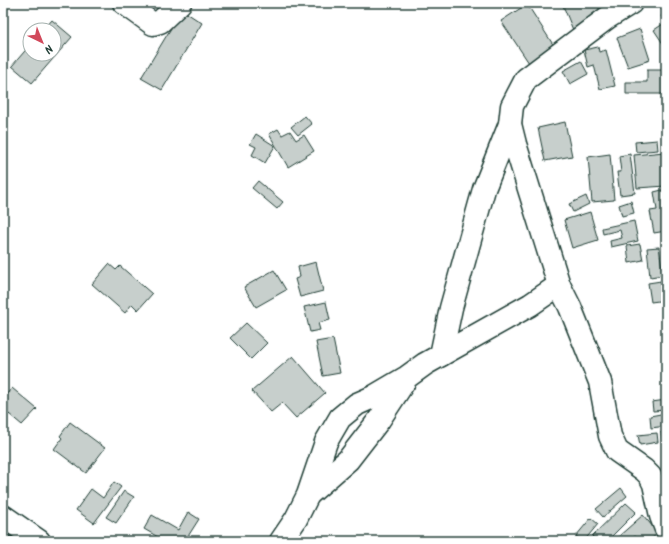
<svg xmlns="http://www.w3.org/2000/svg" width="669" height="544" font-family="Kalam,sans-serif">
  <rect width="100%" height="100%" fill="#fff"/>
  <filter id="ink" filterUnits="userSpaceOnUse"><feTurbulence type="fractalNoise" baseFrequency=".025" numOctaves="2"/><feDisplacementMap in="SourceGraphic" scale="8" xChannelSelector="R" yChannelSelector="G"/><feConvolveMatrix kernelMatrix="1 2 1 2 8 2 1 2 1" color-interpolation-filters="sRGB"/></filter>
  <g filter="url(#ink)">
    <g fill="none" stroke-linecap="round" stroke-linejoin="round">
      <!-- stream -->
      <path stroke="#758883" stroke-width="5.5" d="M3,533L16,541"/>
    </g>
    <!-- building -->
    <g fill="#c7cfcc" stroke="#1f3d34">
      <path d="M562,3H597L603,19L573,30Z"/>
      <path d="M527,4L554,46L529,63L501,21Z"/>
      <path d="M182,10L202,23L162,90L141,78Z"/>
      <path d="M666,13V48L654,30L666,22L661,16Z"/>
      <path d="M52,20L72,37L32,83L12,66L30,45V54H54V30H43Z"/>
      <path d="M640,29L650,60L628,67L617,38Z"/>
      <path d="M598,47L599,52L606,50L615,86L600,89L594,65L588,67L584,50Z"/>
      <path d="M581,61L588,74L570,84L563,71Z"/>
      <path d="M647,70H665V94H626V82H647Z"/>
      <path d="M305,116L312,124L298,135L291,127Z"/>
      <path d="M565,122L572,156L545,161L538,128Z"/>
      <path d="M278,129L282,135L290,131L296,140L304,135L314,151L288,167L269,134Z"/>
      <path d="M256,134L275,146L265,163L252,155L256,147L250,144Z"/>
      <path d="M657,140L658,150L636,152L635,142Z"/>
      <path d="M664,152L666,186L637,188L634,155Z"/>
      <path d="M610,154L614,200L592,202L588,157Z"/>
      <path d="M630,154L635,193L620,195L617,172H621L619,156Z"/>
      <path d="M258,181L283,202L277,209L252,188Z"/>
      <path d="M666,189V231L654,233L650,211L657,210L654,192Z"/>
      <path d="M586,196L589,204L573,212L569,204Z"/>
      <path d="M631,201L634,213L622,216L619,205Z"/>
      <path d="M590,212L598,240L572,248L564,220Z"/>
      <path d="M634,221L638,241L611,247L610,241L622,238L620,230L603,234L602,228Z"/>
      <path d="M640,244L643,260L629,263L627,246Z"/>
      <path d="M659,247L663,275L650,277L647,248Z"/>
      <path d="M316,262L323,291L300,297L295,279L300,277L298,267Z"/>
      <path d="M109,264L116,270L120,266L152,294L138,310L132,304L125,313L92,284Z"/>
      <path d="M274,270L286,290L256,307L244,287Z"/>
      <path d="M661,281L662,290H666V300L651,302L648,283Z"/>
      <path d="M326,302L330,320L318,323L320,330L310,332L304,307Z"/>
      <path d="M246,323L267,343L251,359L230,338Z"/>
      <path d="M333,339L340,373L323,376L316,342Z"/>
      <path d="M293,356L325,393L296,418L282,403L271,412L252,391Z"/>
      <path d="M12,388L37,409L22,425L9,414L3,421V398Z"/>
      <path d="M666,400V410L653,411L652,402Z"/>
      <path d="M666,413V426L651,428L650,416Z"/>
      <path d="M70,422L105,448L86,473L54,449L62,438L60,436Z"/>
      <path d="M661,432H666V446L663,447Z"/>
      <path d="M657,433L658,442L640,445L638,435Z"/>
      <path d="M114,482L121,487L94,523L76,510L91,489L103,498Z"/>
      <path d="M621,488L627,496L603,517L596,509Z"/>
      <path d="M124,491L134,497L116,523L106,517Z"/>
      <path d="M626,503L636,512L607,541H597L592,536Z"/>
      <path d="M188,512L199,519L185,541H165L144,529L152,515L178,530Z"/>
      <path d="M643,515L658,533L649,541H640L635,536L630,541H623L619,536Z"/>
      <path d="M591,518L598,524L584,541H582L576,536Z"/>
    </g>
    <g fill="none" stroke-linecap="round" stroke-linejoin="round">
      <defs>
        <g id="minor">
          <path d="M124,3L153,24L160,22L180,3"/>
          <path d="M631,3L607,18L526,79L512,106L510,124L515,144L559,285L570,307L600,382L610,436L617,451L644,470L650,476L654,484L661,516L666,529"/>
          <path d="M441,355L451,308L484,189L510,124"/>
          <path d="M309,494L348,460L379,420L404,382"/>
          <path d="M281,541L296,519L308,495L326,442L340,418L357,404L373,397L407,377L425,364L530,305L559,285"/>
        </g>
        <path id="major" d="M3,516L39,541"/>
      </defs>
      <!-- minor casing -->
      <use href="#minor" stroke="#1f3d34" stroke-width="25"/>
      <!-- major casing -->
      <use href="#major" stroke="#1f3d34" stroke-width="25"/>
      <!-- minor -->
      <use href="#minor" stroke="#fff" stroke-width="22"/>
      <!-- major -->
      <use href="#major" stroke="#fff" stroke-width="22"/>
    </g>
  </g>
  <!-- margin -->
  <rect width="669" height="544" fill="none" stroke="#fff" stroke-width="16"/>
  <rect x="8" y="8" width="653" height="528" fill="none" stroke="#1f3d34" stroke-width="1.5" filter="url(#ink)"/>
  <!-- north arrow -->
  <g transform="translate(42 42) rotate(137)"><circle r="19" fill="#ffffff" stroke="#a5b1ae"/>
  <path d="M0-3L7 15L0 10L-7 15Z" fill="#d1495b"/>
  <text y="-6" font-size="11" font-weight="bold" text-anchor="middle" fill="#1f3d34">N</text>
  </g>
</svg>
